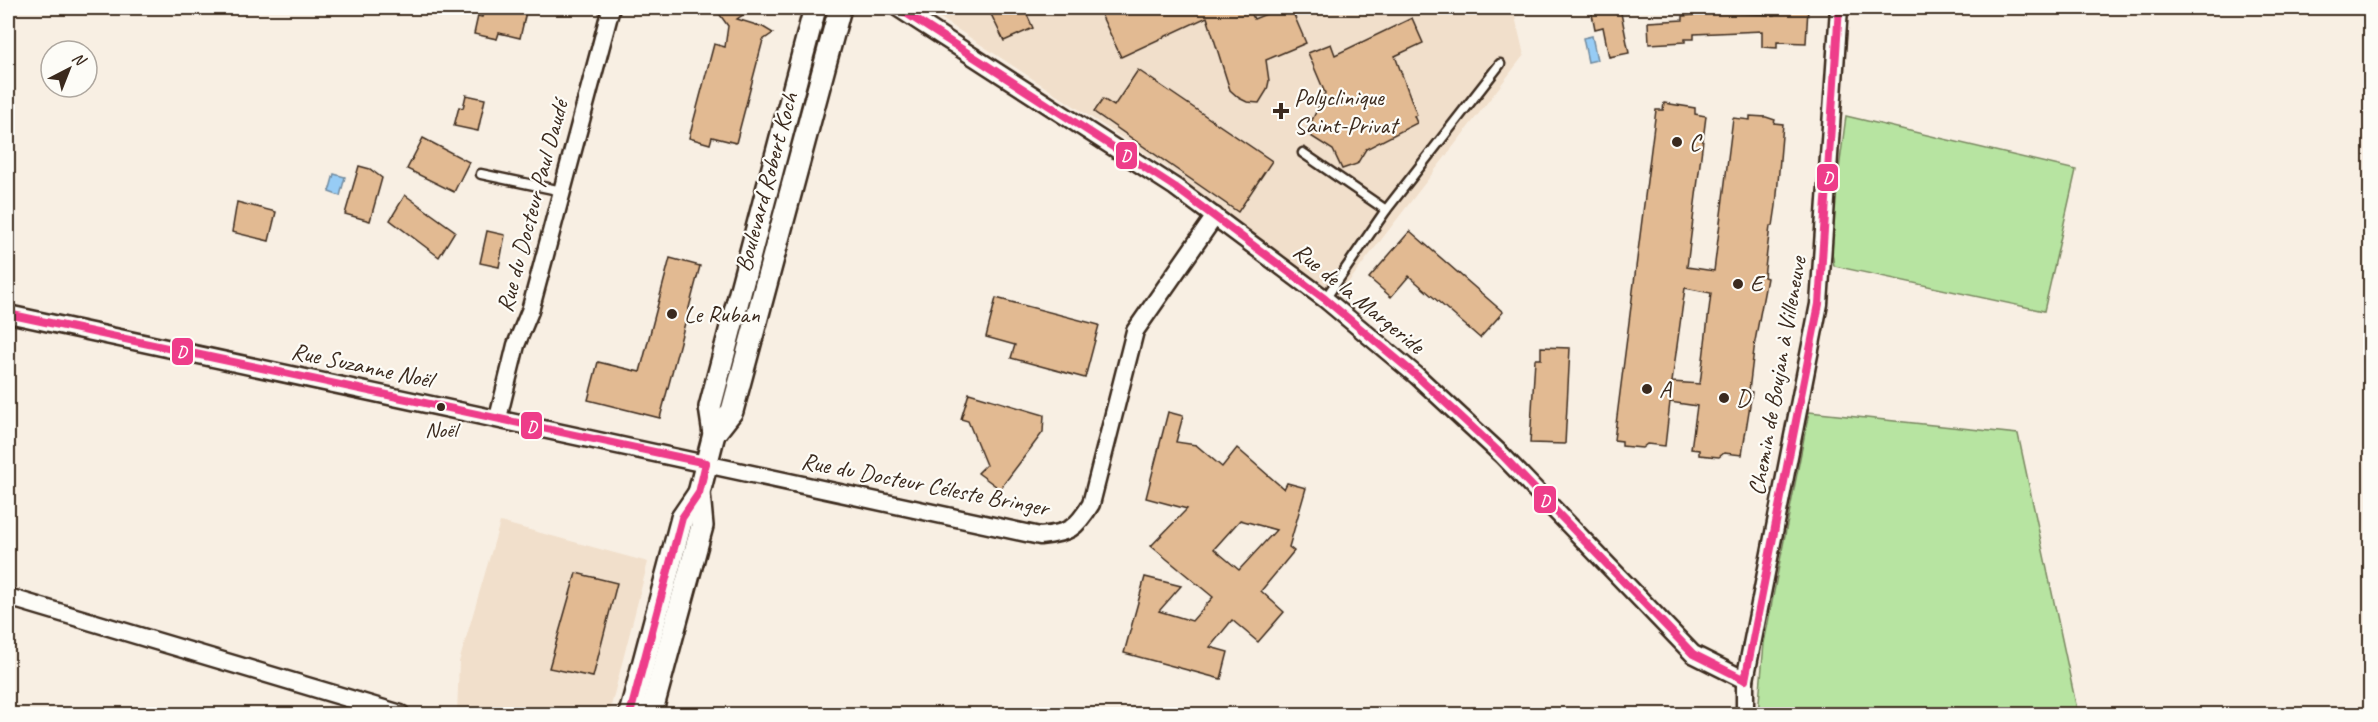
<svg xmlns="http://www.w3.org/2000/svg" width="2378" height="722" font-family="Caveat,sans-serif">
  <rect width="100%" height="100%" fill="#f8efe3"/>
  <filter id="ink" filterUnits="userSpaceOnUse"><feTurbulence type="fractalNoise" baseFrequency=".0167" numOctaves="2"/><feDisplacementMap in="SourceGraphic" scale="12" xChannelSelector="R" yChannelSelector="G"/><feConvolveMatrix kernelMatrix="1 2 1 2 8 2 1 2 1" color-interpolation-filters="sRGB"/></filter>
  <g filter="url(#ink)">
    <!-- built -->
    <g fill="#f1dfcb">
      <path d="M925,8H1513L1524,55L1337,297L1168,168Z"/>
      <path d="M500,522L648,562L609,714H457L459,662Z"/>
    </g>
    <!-- green -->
    <g fill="#b7e4a1" stroke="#798760" stroke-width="1.5">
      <path d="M1846,116L2076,170L2044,311L1834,266L1830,238Z"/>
      <path d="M1809,412L2018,434L2078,714H1758L1764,643Z"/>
    </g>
    <!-- water -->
    <g fill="#97ccf5" stroke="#728b9f" stroke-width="1.5">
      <path d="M1592,36L1597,60L1588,62L1583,38Z"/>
      <path d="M334,174L345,177L340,196L329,192Z"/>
    </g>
    <!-- building -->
    <g fill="#e2ba92" stroke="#3b2a1e" stroke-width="1.5" fill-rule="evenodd">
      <path d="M484,8H503L526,12L520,38L499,33L497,39L474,34L478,16L482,17Z"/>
      <path d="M715,8H753L737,19L763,27L773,33L763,40L736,143L712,137L710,144L689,138L714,44L725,47L728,26Z"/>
      <path d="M988,8H1024L1033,28L1004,41Z"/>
      <path d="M1098,8H1249L1254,19L1281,8H1291L1306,43L1266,60L1269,81L1267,90L1259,103L1247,102L1239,98L1230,90L1207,17L1121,57Z"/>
      <path d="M1599,8H1620L1629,53L1609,57L1603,27L1595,29L1591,9Z"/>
      <path d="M1774,8H1808L1806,43L1777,42V48L1762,47V31L1694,34V39H1685V42L1649,44L1648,22L1683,20V16L1693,15V12L1739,9V13L1774,15Z"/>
      <path d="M1412,18L1423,43L1395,56L1417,115L1414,116L1417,123L1366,149L1357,164L1342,169L1333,150L1306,133L1325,93L1308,53L1331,44L1335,55Z"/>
      <path d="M1138,70L1272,161L1238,212L1094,112L1103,99L1114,106Z"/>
      <path d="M466,95L485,99L478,131L454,126L459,107L463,108Z"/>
      <path d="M1664,103L1695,108V114L1706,116L1687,267L1714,271L1733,118L1750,120V116L1766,117L1775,120L1774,123L1783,124L1776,206L1773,226H1770L1764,277L1767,278L1755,341L1749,391L1752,392L1742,455L1724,453L1719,457L1699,455V450L1691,449L1697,406L1670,402L1665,446L1647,444L1642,448L1622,446V441L1614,440L1656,110H1663ZM1685,288L1711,293L1700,384L1672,382Z"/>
      <path d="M423,138L469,162L454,192L407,169Z"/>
      <path d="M359,166L370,169L382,178L370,221L345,214Z"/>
      <path d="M405,195L455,231L439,257L390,220Z"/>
      <path d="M237,202L276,212L269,241L232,232Z"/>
      <path d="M487,231L505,235L499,267L480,263Z"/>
      <path d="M1410,231L1503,312L1480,338L1409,276L1391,297L1369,278Z"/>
      <path d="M670,258L700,266L660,418L588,400L598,362L640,372Z"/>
      <path d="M996,298L1099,325L1085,378L1011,358L1015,345L986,337Z"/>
      <path d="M1541,347L1570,348L1565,444L1530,443L1535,359H1541Z"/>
      <path d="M969,393L1044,415L1043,432L1000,489L978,473L986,465L968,421L961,419Z"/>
      <path d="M1168,412L1183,416L1176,442L1196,445L1222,467L1237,448L1284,489L1287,483L1306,488L1289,547L1294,551L1261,591L1284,612L1258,642L1232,620L1210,647L1228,652L1221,679L1124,653L1145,577L1181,586L1159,611L1192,621L1213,597L1151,546L1187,509L1146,498ZM1240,520L1276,530L1239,570L1214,549Z"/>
      <path d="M576,573L617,583L593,677L549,668Z"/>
    </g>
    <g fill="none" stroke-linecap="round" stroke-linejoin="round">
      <defs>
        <g id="service">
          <path d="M1303,153L1386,210"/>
          <path d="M481,174L562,191"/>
          <path d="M1325,299L1386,210L1500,64"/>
        </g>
        <g id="minor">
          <path d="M898,8L1175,187L1325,299L1417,376L1502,455L1693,654L1745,680"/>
          <path d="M8,314L1040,536C1069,533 1076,529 1091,504L1135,331L1215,216"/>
          <path d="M498,418L516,345L530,311L611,8"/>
          <path d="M8,597L401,714"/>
          <path d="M1745,714V680L1819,304L1839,8"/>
        </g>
        <g id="tertiary">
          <path d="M714,434L732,411L840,8"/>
          <path d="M630,714L682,518L699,493"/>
          <path d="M651,714L702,526L699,493L714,434L710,407L815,8"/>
        </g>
      </defs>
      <!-- service casing -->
      <use href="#service" stroke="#3b2a1e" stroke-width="13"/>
      <!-- minor casing -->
      <use href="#minor" stroke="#3b2a1e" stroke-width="21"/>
      <!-- tertiary casing -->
      <use href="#tertiary" stroke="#3b2a1e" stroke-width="26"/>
      <!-- service -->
      <use href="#service" stroke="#fdfcf7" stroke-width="8"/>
      <!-- minor -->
      <use href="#minor" stroke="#fdfcf7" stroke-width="16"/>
      <!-- tertiary -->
      <use href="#tertiary" stroke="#fdfcf7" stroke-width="21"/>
      <defs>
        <g id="bus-1">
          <path d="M898,8L1175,187L1325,299L1417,376L1502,455L1693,654L1745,680"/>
          <path d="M8,314L706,463"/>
          <path d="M1745,680L1819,304L1839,8"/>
          <path d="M630,714L682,518L699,493L706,463"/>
        </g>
      </defs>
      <!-- bus-1 casing -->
      <use href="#bus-1" stroke="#fdfcf7" stroke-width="12"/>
      <!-- bus-1 -->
      <use href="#bus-1" stroke="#ee3d8a" stroke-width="8"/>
    </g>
  </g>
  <!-- markers -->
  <g fill="#3b2a1e" stroke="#fdfcf7" stroke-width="2">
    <path d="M1278 102h6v6h6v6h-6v6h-6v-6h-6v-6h6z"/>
    <circle cx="1677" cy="142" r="6"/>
    <circle cx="1738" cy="284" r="6"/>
    <circle cx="672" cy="314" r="6"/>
    <circle cx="1647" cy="389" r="6"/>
    <circle cx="1724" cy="398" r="6"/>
    <circle cx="441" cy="407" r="5"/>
  </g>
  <g text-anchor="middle" stroke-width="4.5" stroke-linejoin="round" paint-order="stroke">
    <!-- bus labels -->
    <g font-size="22" fill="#3b2a1e" stroke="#fdfcf7">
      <text x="441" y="437">Noël</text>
    </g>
    <!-- poi labels -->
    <g font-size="24" fill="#3b2a1e" stroke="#fdfcf7" text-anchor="start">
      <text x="1294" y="105">Polyclinique<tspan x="1294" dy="28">Saint-Privat</tspan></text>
      <text x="1689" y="150">C</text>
      <text x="1750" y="292">E</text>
      <text x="684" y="322">Le Ruban</text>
      <text x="1659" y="397">A</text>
      <text x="1736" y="406">D</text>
    </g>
    <!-- street labels -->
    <g font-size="24" fill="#3b2a1e" stroke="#fdfcf7">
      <text transform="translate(766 182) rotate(-75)" y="8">Boulevard Robert Koch</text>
      <text transform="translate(532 206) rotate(-75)" y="8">Rue du Docteur Paul Daudé</text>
      <text transform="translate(1359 298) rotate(39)" y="8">Rue de la Margeride</text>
      <text transform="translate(362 365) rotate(12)" y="8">Rue Suzanne Noël</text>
      <text transform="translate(1777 376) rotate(-80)" y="8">Chemin de Boujan à Villeneuve</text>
      <text transform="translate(925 484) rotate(11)" y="8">Rue du Docteur Céleste Bringer</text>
    </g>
  </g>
  <g stroke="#fdfcf7" stroke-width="2">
    <rect x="1115" y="141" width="23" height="29" rx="6" fill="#ee3d8a"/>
    <rect x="1816" y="163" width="23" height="29" rx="6" fill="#ee3d8a"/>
    <rect x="171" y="337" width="23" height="29" rx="6" fill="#ee3d8a"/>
    <rect x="520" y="411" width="23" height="29" rx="6" fill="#ee3d8a"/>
    <rect x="1533" y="485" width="24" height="29" rx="6" fill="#ee3d8a"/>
  </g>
  <g font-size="16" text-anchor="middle" font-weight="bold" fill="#fff">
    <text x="1126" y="161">D</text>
    <text x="1828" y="183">D</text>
    <text x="182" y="357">D</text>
    <text x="532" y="432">D</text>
    <text x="1545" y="506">D</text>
  </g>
  <!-- margin -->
  <rect width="2378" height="722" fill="none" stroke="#fdfcf7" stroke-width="30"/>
  <rect x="15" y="15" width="2348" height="692" fill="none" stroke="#3b2a1e" stroke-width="2" filter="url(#ink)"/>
  <!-- north arrow -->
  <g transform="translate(69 69) rotate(42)"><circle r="28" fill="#fdfcf7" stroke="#afa8a0" stroke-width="1.5"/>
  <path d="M0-4.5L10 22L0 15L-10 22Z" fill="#3b2a1e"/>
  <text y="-9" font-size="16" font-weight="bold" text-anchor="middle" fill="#3b2a1e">N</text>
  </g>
</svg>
